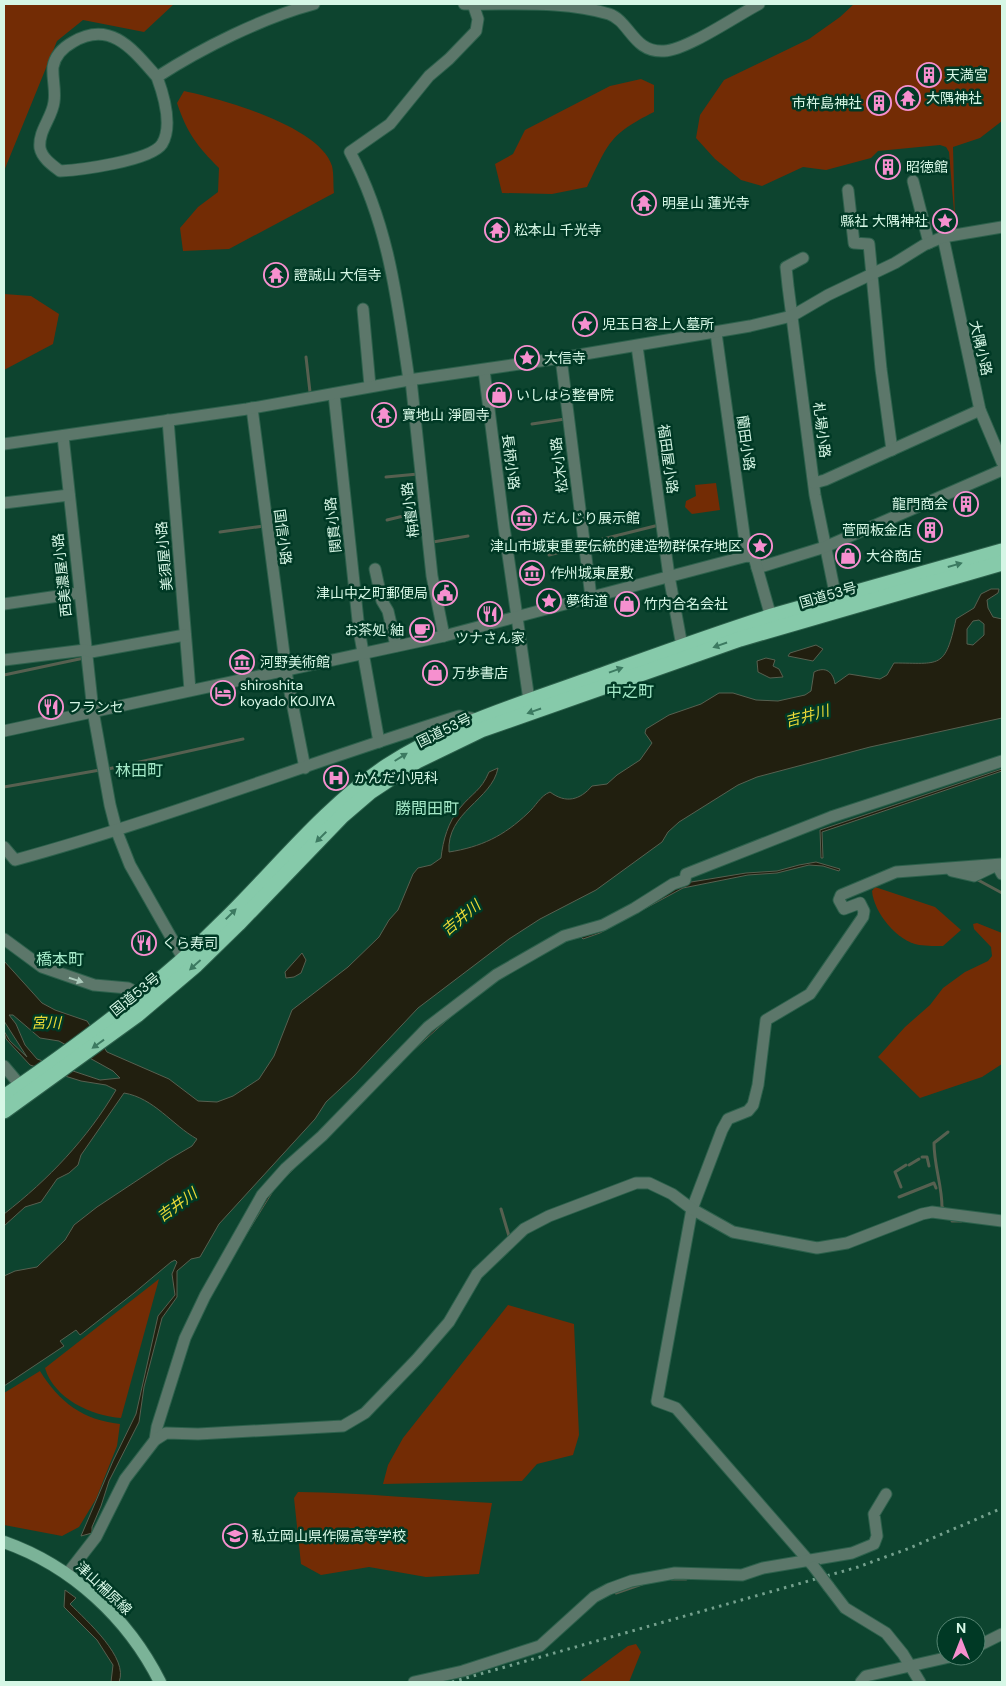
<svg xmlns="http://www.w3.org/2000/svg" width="1006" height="1686" font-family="'DM Sans','Noto Sans JP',sans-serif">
  <rect width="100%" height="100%" fill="#0d442f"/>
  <!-- green -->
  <g fill="#732c05">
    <path d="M4,4H174L144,32L83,20L57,41L4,171Z"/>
    <path d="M854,4H1002V121L980,138L953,147L955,223L949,152L946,147L940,145L878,151L871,158L826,170L803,167L762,186L741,180L715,159L696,138L700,115L724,80L809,39L840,17Z"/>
    <path d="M641,79L654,85V112C608,135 609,143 587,187L552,194L502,193L495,164L513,154L525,130L610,86Z"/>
    <path d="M184,91C221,99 320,126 332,166C334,174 333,185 334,193L229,249L183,251L180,228L198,207L218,192L219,168C197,146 187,133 177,103Z"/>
    <path d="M4,294L31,296L59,314L53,344L4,370Z"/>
    <path d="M716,483L720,510L692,514L685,507L686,501L696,496L695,485Z"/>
    <path d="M875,887L935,907L961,930L943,946C936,946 927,946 919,945C897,941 874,913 872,891Z"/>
    <path d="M977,923L1002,933V1064L982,1077L920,1098L878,1057L905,1027L930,1005L943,988L965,972L988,961L992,956L991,947L974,929L973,924Z"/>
    <path d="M159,1279L121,1418C92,1416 54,1399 45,1368Z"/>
    <path d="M508,1305L574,1324L579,1435L573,1455L537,1464L522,1481L383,1484L388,1465L403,1438Z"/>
    <path d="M40,1371C59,1402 83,1420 120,1424L117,1446L96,1499L79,1527L62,1536L4,1525V1393Z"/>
    <path d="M298,1492C363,1493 427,1499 492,1503L479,1574L426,1577L369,1567L321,1575L301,1564L294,1498Z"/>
    <path d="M636,1644L641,1652L629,1682H579L628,1646Z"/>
  </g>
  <!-- water -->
  <g fill="#211f0f" stroke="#576050" fill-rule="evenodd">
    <path d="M991,589H999L998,593L987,600L988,608L993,617L1002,619V718L870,747L757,777L738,785L679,822L668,832L662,842L596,890L540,919L509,939L418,1008L354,1076L326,1102L315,1119L219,1224L200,1257L191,1259L177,1271V1297L162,1318L144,1387L139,1422L109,1481L101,1506L92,1527V1533L81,1536L113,1461L136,1414L158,1316L175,1295L172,1274L177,1262L175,1260L171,1262L134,1293L80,1335L76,1330L60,1341L64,1346L4,1386V1276L15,1271L37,1267L65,1240L74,1225L97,1207L168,1160L192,1146L197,1139C172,1125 154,1098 124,1093L81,1155L78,1165L69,1173L57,1179L41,1202L25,1207L4,1226V1214C49,1179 87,1139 116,1090L106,1085L81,1081L30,1065L6,1039L4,1031L10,1041L27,1057L4,1021V961L42,1003L55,1010L87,1021L107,1052L169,1079L198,1101L217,1102L233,1096L259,1079L274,1056L292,1010L348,967L379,937L389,920L398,910L413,874L418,868L431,865L441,858C443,840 448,822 460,808C472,793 481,791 489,772L498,768C492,800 446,812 449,852C481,847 504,836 528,813C536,806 540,796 550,792C566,804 580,800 592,786L607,784L617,775L640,760L652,743L645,733L646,729L669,715L701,704L719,693H733L756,700L778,701L805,695L811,691L814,672C826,666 833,672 835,684L849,674L880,679L887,675L894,663C940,663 945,670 956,619L974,608L981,594ZM979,620L984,624V635L973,645L967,644V629L973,621ZM9,1015H13L40,1038L59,1041L113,1071L120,1078L100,1080L37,1059L25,1045L16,1024Z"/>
    <path d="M816,645L823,649L813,661L788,656L790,653Z"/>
    <path d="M766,658L775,660L773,666L779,669L783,677L770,678L758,672L757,661Z"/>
    <path d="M1002,769V771L822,832L823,858H821L820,830Z"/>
    <path d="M816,862L840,869L839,871L823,866L809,865L777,873L748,875L683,888L600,933L583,939L581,937C525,949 455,1012 414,1050L413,1049L275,1188L215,1285L190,1336H187L263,1196L435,1023L539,950L685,883L746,873L777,871L799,865Z"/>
    <path d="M302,953L306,960L301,973L294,977L286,978L285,972Z"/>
    <path d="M65,1590L76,1598L70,1604C87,1621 129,1658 119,1682H111L113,1665L97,1640L64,1607Z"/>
  </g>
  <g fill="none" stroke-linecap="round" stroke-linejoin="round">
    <!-- stream -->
    <g stroke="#576050" stroke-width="3">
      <path d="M306,357L310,392"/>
      <path d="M532,424L565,419"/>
      <path d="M386,477L418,474"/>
      <path d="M387,520L420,512"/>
      <path d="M220,532L264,526"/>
      <path d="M433,542L468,536"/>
      <path d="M587,543L659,525"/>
      <path d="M549,555L579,547"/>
      <path d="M4,675L84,658"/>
      <path d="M108,769L243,739"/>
      <path d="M4,787L100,770"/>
      <path d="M978,880L1002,893"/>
      <path d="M922,1157H927L929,1166"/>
      <path d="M909,1165L919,1159"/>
      <path d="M901,1187L895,1172L906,1165"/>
      <path d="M899,1197L934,1183L936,1188"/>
      <path d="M501,1209L509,1236"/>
      <path d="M945,1209L942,1207C942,1185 934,1166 934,1143L948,1132"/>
      <path d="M952,1221H961"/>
      <path d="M672,1579H686"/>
      <path d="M616,1593L642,1584"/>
    </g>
    <defs>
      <g id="minor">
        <path d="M464,4C512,5 563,0 609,14C630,21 633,53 664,51C687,50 736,16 759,4"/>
        <path d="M157,77C134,51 111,19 73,42C64,47 55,55 53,67C52,78 56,90 54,102C52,118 38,131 40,148C42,158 52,165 60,171C79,170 151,161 162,144C173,126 164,96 157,77C202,48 262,18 314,4"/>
        <path d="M913,181L929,243"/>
        <path d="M848,190L854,243L869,244L881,369L892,450"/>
        <path d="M943,237L980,410L1002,462"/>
        <path d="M803,258L786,267L788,286L815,495L836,598"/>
        <path d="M363,309L370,386"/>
        <path d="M716,333L747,556"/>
        <path d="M637,346L669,576L682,646"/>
        <path d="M561,358L591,597"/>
        <path d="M484,370L504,527L529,700"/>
        <path d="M409,380C397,299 389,226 350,152L390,124L429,76L449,59L476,31L478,19L473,4"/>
        <path d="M411,380L432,576L444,636"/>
        <path d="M334,394L359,630L379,742"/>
        <path d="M252,408L287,677L305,768"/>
        <path d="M168,420L190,690"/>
        <path d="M63,436L93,711L110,805L117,832L130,865L184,960"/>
        <path d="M4,444L247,409L409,380L561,358L750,326L792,316L828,295L895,263L924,245L943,237L1002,227"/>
        <path d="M814,483L825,480L980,410"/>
        <path d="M4,503L69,495"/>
        <path d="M757,568L825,547L1002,470"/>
        <path d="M375,569L382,601L388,611L396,646"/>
        <path d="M4,604L79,593"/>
        <path d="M4,660L85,650L91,652L185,635"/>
        <path d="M4,731L444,636L747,556L754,557L773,624"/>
        <path d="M4,847L15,860C165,819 310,762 459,716L476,719"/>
        <path d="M952,871L974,876L997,865L1002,874"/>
        <path d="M4,939L42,967L94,985L128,988L142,995L145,1000"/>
        <path d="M4,1066L25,1091"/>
        <path d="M155,1440L157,1427L185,1338L205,1296L262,1195L286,1168L322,1136L428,1027L496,975L564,936L603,925L635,908L673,884L685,880L686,874L831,817L1002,761"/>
        <path d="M814,1567L676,1408L657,1401L692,1209L722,1130L728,1119L748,1111L753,1105L758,1085L766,1020L810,994L863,917L864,911L860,903L844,909L839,900L841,895L896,872L1002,864"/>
        <path d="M68,1573L96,1537L125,1479L155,1440L166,1433L198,1434L343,1426L365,1413L417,1359L449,1322L477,1274L524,1229L549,1216L636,1183H649L672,1194L692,1209L733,1232L817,1248L847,1243L922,1214L932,1212L1002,1221"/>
        <path d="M829,1587L845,1608L886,1633L903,1654L920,1682"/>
        <path d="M976,1647L1002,1634"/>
        <path d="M414,1682L463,1671L540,1646L594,1597L609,1589L631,1581L675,1573L742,1575L763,1568L852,1553L874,1544L877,1536L874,1514L886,1494"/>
        <path d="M861,1682L866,1676L954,1656"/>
      </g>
      <path id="major" d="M4,1542C72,1566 128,1618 160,1682"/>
      <g id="highway">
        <path d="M4,1097C84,1042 162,984 231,914C281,864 327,806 387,766C448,726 516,706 585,681C647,659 709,636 772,616C848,594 926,573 1002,551"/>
        <path d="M4,1111L137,1015L196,965L238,924L342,816L370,792L417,761L481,730L740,639L1002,563"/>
      </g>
    </defs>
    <!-- minor casing -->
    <use href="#minor" stroke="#2d614c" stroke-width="13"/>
    <!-- major casing -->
    <use href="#major" stroke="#2d614c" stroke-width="14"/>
    <!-- highway casing -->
    <use href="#highway" stroke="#2d614c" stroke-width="17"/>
    <!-- minor -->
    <use href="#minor" stroke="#5c776a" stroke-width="11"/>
    <!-- major -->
    <use href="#major" stroke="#7bb398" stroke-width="12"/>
    <!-- highway -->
    <use href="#highway" stroke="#86caaa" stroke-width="15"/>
    <!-- rail -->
    <path stroke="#75a18e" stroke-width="3" stroke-dasharray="2.5 5" stroke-linecap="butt" d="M452,1682L858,1567L910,1548L1002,1508"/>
    <defs>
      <path id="minor-bridge" d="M814,1567L829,1587"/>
    </defs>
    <!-- minor-bridge casing -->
    <use href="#minor-bridge" stroke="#2d614c" stroke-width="13" stroke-linecap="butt"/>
    <!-- minor-bridge -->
    <use href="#minor-bridge" stroke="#5c776a" stroke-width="11"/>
  </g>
  <!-- one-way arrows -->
  <defs><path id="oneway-solid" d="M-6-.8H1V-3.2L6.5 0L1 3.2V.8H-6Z" transform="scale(1.25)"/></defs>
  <g fill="#3c7a61">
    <use href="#oneway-solid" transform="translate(955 565) rotate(-16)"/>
    <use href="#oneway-solid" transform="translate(720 645) rotate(161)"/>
    <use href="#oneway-solid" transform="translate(616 670) rotate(-20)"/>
    <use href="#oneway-solid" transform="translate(534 711) rotate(161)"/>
    <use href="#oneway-solid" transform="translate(401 757) rotate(-32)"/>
    <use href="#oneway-solid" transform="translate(321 837) rotate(135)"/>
    <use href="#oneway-solid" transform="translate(231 914) rotate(-45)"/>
    <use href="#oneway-solid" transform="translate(195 965) rotate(138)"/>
    <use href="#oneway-solid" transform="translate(98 1044) rotate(144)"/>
  </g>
  <use fill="#abcabb" href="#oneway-solid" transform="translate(76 980) rotate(18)"/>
  <!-- icons -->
  <defs>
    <symbol id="building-ring" viewBox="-11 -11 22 22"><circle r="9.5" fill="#003925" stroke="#f690cf" stroke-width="1.5"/><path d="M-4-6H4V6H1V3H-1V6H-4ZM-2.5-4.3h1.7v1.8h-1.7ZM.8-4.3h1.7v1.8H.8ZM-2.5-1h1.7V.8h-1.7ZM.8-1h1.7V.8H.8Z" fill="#f690cf"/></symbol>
    <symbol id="temple-ring" viewBox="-11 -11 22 22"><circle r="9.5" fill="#003925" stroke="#f690cf" stroke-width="1.5"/><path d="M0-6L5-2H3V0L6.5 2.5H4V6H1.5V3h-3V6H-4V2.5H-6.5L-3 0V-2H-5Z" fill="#f690cf"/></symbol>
    <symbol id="sight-ring" viewBox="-11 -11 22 22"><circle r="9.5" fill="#003925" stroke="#f690cf" stroke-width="1.5"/><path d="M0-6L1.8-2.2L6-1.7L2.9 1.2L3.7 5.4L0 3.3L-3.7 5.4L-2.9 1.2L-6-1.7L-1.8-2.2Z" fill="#f690cf"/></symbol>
    <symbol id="shop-ring" viewBox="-11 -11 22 22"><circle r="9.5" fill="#003925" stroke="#f690cf" stroke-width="1.5"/><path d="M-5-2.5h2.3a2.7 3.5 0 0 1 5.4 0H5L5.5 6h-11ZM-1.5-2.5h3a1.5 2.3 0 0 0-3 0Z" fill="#f690cf"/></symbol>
    <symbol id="museum-ring" viewBox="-11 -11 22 22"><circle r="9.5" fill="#003925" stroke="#f690cf" stroke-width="1.5"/><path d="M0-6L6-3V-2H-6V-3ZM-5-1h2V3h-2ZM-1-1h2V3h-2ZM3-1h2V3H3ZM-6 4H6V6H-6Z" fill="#f690cf"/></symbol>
    <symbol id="civic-ring" viewBox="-11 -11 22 22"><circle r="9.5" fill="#003925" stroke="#f690cf" stroke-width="1.5"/><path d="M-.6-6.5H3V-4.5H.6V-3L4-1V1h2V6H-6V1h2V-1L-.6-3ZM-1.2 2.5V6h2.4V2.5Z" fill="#f690cf"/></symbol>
    <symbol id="restaurant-ring" viewBox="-11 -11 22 22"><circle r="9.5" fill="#003925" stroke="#f690cf" stroke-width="1.5"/><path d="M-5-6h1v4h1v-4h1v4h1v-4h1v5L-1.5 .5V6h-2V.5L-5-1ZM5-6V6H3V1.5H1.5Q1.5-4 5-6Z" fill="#f690cf"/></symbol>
    <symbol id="cafe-ring" viewBox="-11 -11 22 22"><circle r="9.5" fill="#003925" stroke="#f690cf" stroke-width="1.5"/><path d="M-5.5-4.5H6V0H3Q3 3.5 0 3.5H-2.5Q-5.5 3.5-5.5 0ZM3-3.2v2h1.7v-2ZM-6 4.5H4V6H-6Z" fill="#f690cf"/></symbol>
    <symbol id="hotel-ring" viewBox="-11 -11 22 22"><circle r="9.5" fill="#003925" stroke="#f690cf" stroke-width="1.5"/><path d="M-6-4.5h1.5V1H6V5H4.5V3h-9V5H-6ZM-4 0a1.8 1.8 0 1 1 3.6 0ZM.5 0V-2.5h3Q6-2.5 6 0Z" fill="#f690cf"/></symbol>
    <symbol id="hospital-ring" viewBox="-11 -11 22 22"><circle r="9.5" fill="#003925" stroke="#f690cf" stroke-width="1.5"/><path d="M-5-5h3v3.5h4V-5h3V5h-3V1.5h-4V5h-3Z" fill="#f690cf"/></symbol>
    <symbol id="school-ring" viewBox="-11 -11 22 22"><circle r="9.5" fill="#003925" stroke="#f690cf" stroke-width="1.5"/><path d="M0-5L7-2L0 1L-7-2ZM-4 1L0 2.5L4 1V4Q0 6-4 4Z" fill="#f690cf"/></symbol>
  </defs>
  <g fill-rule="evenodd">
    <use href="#building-ring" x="915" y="61" width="28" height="28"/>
    <use href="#temple-ring" x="894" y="84" width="28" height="28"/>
    <use href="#building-ring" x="865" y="89" width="28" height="28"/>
    <use href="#building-ring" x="874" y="153" width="28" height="28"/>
    <use href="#temple-ring" x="630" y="189" width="28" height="28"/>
    <use href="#sight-ring" x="931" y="207" width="28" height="28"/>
    <use href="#temple-ring" x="483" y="216" width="28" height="28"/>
    <use href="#temple-ring" x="262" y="261" width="28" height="28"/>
    <use href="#sight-ring" x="571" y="310" width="28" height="28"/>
    <use href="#sight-ring" x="513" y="344" width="28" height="28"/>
    <use href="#shop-ring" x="485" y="381" width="28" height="28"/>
    <use href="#temple-ring" x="370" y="401" width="28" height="28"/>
    <use href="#building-ring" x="952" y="490" width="28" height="28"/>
    <use href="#museum-ring" x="510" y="504" width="28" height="28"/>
    <use href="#building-ring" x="916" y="516" width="28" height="28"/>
    <use href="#sight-ring" x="746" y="532" width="28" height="28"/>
    <use href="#shop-ring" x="834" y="542" width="28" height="28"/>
    <use href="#museum-ring" x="518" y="559" width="28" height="28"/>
    <use href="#civic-ring" x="431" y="579" width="28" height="28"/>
    <use href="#sight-ring" x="535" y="587" width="28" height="28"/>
    <use href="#shop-ring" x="613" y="590" width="28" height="28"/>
    <use href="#restaurant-ring" x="476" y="600" width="28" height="28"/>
    <use href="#cafe-ring" x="408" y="616" width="28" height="28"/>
    <use href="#museum-ring" x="228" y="648" width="28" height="28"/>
    <use href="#shop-ring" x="421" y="659" width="28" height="28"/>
    <use href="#hotel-ring" x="209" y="679" width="28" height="28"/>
    <use href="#restaurant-ring" x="37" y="693" width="28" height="28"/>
    <use href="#hospital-ring" x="322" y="764" width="28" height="28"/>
    <use href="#restaurant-ring" x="130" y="929" width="28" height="28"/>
    <use href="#school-ring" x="221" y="1522" width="28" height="28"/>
  </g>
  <g text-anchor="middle" stroke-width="5" stroke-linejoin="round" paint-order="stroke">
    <!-- poi labels -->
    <g font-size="14" fill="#d6f7e6" stroke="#003925" text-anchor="start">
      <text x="946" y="80">天満宮</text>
      <text x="926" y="103">大隅神社</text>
      <text x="862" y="108" text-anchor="end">市杵島神社</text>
      <text x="906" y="172">昭徳館</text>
      <text x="662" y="208">明星山 蓮光寺</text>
      <text x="928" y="226" text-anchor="end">縣社 大隅神社</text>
      <text x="514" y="235">松本山 千光寺</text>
      <text x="294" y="280">證誠山 大信寺</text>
      <text x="602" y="329">児玉日容上人墓所</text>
      <text x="544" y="363">大信寺</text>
      <text x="516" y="400">いしはら整骨院</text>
      <text x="402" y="420">寶地山 淨圓寺</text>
      <text x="948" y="509" text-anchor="end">龍門商会</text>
      <text x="542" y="523">だんじり展示館</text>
      <text x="912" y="535" text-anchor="end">菅岡板金店</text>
      <text x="742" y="551" text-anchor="end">津山市城東重要伝統的建造物群保存地区</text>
      <text x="866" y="561">大谷商店</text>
      <text x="550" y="578">作州城東屋敷</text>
      <text x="428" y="598" text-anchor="end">津山中之町郵便局</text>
      <text x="566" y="606">夢街道</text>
      <text x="644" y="609">竹内合名会社</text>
      <text x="404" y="635" text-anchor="end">お茶処 紬</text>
      <text x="490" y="643" text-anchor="middle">ツナさん家</text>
      <text x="260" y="667">河野美術館</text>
      <text x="452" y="678">万歩書店</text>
      <text x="240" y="690">shiroshita<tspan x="240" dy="16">koyado KOJIYA</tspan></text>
      <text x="68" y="712">フランセ</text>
      <text x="354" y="783">かんだ小児科</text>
      <text x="162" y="948">くら寿司</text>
      <text x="252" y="1541">私立岡山県作陽高等学校</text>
    </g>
    <!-- street labels -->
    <g font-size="14" fill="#d6f7e6" stroke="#003925">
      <text transform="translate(981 348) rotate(77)" y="5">大隅小路</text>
      <text transform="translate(822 430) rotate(83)" y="5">札場小路</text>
      <text transform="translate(746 443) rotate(82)" y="5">蘭田小路</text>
      <text transform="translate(668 459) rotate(82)" y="5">福田屋小路</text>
      <text transform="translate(511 462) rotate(83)" y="5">長柄小路</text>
      <text transform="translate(559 465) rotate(-97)" y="5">松木小路</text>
      <text transform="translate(410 510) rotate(-97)" y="5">栴檀小路</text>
      <text transform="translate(333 525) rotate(-96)" y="5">関貫小路</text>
      <text transform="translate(283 537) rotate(83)" y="5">国信小路</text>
      <text transform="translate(164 556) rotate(-95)" y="5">美須屋小路</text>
      <text transform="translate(62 575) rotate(-96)" y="5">西美濃屋小路</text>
      <text transform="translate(828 595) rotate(-16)" y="5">国道53号</text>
      <text transform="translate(444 730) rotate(-26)" y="5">国道53号</text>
      <text transform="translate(135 994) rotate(-39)" y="5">国道53号</text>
      <text transform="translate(104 1588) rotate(43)" y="5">津山柵原線</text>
    </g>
    <!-- water labels -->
    <g font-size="15" font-style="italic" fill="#ebdb37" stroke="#003925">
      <text transform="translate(807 716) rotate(-15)" y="5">吉井川</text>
      <text transform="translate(461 918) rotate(-40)" y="5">吉井川</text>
      <text x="46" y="1028">宮川</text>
      <text transform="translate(177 1205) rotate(-36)" y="5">吉井川</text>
    </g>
    <!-- quarter labels -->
    <g font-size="16" fill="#a3e8c7" stroke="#003925">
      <text x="630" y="697">中之町</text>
      <text x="139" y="776">林田町</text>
      <text x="427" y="814">勝間田町</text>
      <text x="60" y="965">橋本町</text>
    </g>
  </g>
  <!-- border -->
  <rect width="1006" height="1686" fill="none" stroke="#d6f7e6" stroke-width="10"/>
  <!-- north arrow -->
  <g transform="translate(961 1641)"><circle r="24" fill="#003925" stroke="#568572"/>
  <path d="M0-4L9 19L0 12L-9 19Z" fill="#f690cf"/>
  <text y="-8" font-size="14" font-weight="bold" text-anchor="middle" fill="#d6f7e6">N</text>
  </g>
</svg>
